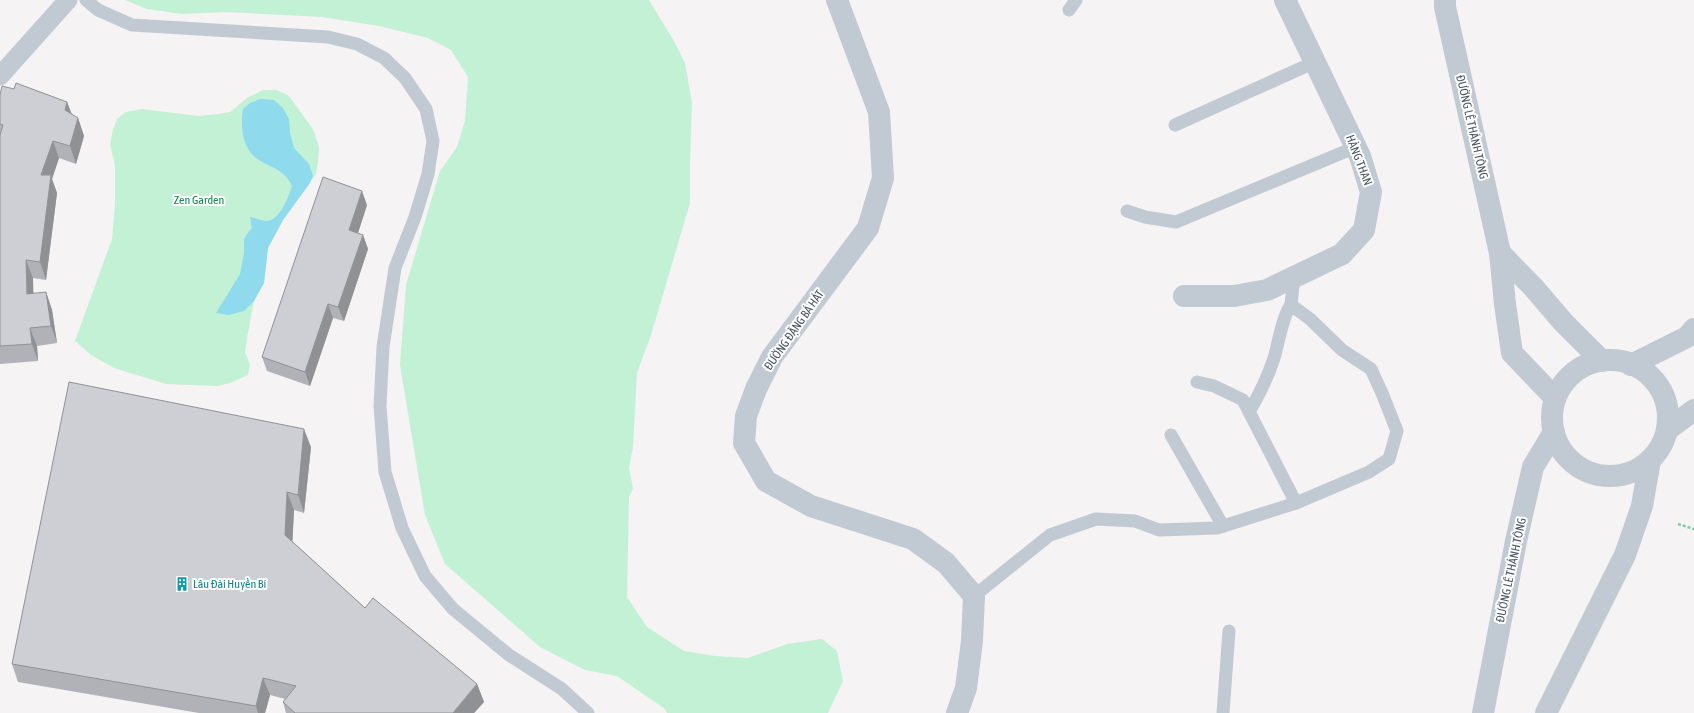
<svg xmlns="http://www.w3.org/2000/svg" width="1694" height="713" font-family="'Asap Condensed',sans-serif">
  <rect width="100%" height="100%" fill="#f5f3f3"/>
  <!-- green -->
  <g fill="#c3f1d5">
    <path d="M125,0H649L674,41L685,63L692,103L690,166V203L651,335L637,373L633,447L629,468L633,488L629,497L627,597L647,627L684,651L715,656L748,658L787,644L822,639L837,651L843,681L828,713H667L665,709L617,676L585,670L540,647L445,564L425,515L400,365L406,285L440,171L457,147L465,121L468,77L451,50L428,38L379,26L322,17L226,12L182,14L147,9Z"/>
    <path d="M263,90H276L288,95L297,107L313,129L319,147L318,162L316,174L283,220L268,248L264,283L254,301L247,338L245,352L250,365L248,375L230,383L217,386L166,384L114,368L91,355L75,341L112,239L115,204V165L110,145L113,130L117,119L126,112L142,109L198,116L218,114L230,112L247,98Z"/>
  </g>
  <!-- water -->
  <path fill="#90daee" d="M261,99L274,100L283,108L289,119L290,133L294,148L309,164L313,176L310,183L283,220L268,248L264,283L254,301L244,311L229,315L216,313L240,274L244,253V239L247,234L252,228L250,217C255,218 260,220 265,221C279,223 289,196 292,186C284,169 273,169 259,160C242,150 240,126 243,109L250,103Z"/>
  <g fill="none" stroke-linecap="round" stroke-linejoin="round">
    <!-- path -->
    <path stroke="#7ad0a6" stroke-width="2.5" stroke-dasharray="3 2" stroke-linecap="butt" d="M1678,524L1694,529"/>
    <!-- service -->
    <g stroke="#c1cad2" stroke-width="13">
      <path d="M86,0L98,10L132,25L328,37L357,44L384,58L405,78L426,109L433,141L428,174L415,217L395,268L383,347L380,406L385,472L402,528L425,576L453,609L509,655L562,689L588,713"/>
      <path d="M1069,10L1076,0"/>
      <path d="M1175,125L1315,62"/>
      <path d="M1127,211L1145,217L1176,222L1356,147"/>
      <path d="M1197,382L1214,386L1243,400L1296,503"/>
      <path d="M1249,412C1259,395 1268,377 1274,358C1278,345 1283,314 1291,305"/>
      <path d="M1171,435L1223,526"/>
      <path d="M974,596L1050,535L1096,519L1135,521L1159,530L1217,528L1296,503L1369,472L1389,459L1397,431L1382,393L1371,369L1342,350L1310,319L1291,305L1294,276"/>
      <path d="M1223,713L1229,631"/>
    </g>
    <!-- pedestrian -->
    <path stroke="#c1cad2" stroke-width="19" d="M0,76L68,0"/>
    <!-- minor -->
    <path stroke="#c1cad2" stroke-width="22" d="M1184,296H1234L1267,290L1342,254L1364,230L1371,192L1360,156L1285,0"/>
    <!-- tertiary -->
    <g stroke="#c1cad2" stroke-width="22">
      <path d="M837,0L879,112L883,178L868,228L772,357L756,389L746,416L744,443L766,481L811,506L913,539L946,563L974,596L972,641L966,688L957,713"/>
      <path d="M1445,0V7L1500,253L1505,304L1512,353L1555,398"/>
      <path d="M1500,253L1534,288L1563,322L1602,361"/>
      <circle cx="1610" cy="418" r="58"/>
      <path d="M1631,365L1687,337L1694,329"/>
      <path d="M1667,430L1694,410"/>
      <path d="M1483,713L1516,541L1533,467L1554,432"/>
      <path d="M1546,713L1625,555L1642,506L1650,460"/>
    </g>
  </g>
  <!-- wall -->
  <g fill="#b0b2b7">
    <path d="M0,95L67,102L72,115L78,118L84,136L76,164L59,158L52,179L57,193L46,280L33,278V294L46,292L52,310L57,343L37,346L38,361L0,364Z"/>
    <path d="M367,205L358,233L363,235L368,249L344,321L333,318L310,386L267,371L262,357Z"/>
    <path d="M311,447L304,513L294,510L292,541L365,608L477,684L484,702L474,713H286L283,702L285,699L270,695L265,713H199L18,682L12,664Z"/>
  </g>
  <!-- shaded-wall -->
  <g fill="#909195">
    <path d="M67,102L74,120L65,110Z"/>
    <path d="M78,118L84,136L76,164L70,146Z"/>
    <path d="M53,141L59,158L52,179L57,193L46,280L40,262L41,175Z"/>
    <path d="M362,191L367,205L354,245L349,230Z"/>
    <path d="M363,235L368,249L344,321L338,307Z"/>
    <path d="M26,260L33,278L34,312L27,294Z"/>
    <path d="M46,292L52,310L57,343L51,326Z"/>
    <path d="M328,304L333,318L310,386L305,372Z"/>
    <path d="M30,328L37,346L38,361L32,344Z"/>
    <path d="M304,429L311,447L304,513L298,495Z"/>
    <path d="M287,492L294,510L292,552L285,535Z"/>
    <path d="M263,678L270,695L265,713H258L256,706Z"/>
    <path d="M477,684L484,702L474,713H453Z"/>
  </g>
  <!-- building -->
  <g fill="#cdcfd5" stroke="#909195">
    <path d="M16,83L67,102L65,110L78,118L70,146L53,141L41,175H51L40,262L26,260L27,294L46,292L51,326L30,328L32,344L0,346V135L3,125L0,124V95L2,86L14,89Z"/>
    <path d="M323,177L362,191L349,230L363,235L338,307L328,304L305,372L262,357Z"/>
    <path d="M69,382L304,429L298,495L287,492L285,535L365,608L373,598L477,684L453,713H295L283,702L296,686L263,678L256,706L12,664Z"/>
  </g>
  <!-- icons -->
  <defs>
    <symbol id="building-bare" viewBox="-9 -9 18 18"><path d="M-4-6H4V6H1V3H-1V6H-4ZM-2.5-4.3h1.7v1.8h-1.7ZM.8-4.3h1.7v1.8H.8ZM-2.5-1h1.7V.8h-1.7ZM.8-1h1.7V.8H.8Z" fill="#0f9aa8" stroke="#fff" stroke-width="2.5" paint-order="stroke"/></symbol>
  </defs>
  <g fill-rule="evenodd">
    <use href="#building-bare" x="172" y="574" width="20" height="20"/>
  </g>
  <g text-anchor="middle" stroke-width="4" stroke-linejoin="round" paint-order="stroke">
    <!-- street labels -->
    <g font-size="12" fill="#4a5661" stroke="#fff">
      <text transform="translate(1472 127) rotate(77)" y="4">ĐƯỜNG LÊ THÁNH TÔNG</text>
      <text transform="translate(1359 160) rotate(69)" y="4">HÀNG THAN</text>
      <text transform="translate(794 330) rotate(-55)" y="4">ĐƯỜNG ĐẶNG BÁ HÁT</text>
      <text transform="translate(1511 570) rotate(-78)" y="4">ĐƯỜNG LÊ THÁNH TÔNG</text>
    </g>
    <!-- park labels -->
    <g font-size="12" fill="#17864f" stroke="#fff">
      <text x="199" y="204">Zen Garden</text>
    </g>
    <!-- culture labels -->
    <g font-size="12" fill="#0d838f" stroke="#fff" text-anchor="start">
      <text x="193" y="588">Lâu Đài Huyền Bí</text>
    </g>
  </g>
</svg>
